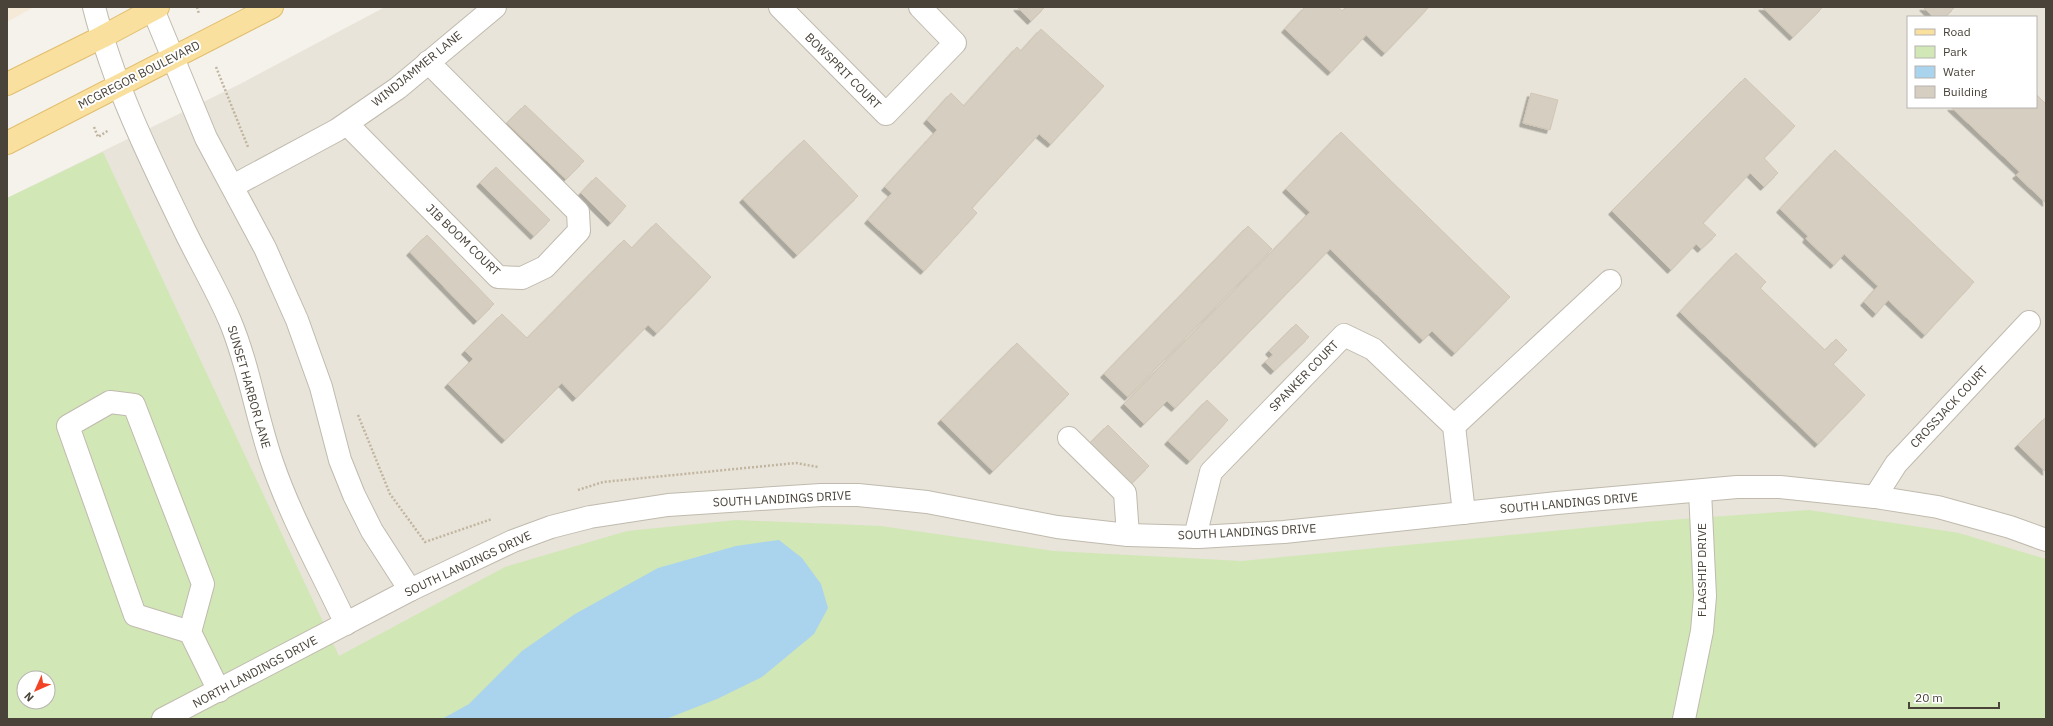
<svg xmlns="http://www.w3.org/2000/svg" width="2053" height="726" font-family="'IBM Plex Sans',sans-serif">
  <defs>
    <filter id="shadow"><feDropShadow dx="-3.5" dy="3.5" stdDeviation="0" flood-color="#0004"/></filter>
  </defs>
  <rect width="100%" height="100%" fill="#f5f2eb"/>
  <!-- residential -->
  <path fill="#e8e4d9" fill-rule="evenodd" d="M385,7H2046V719H7V198L240,84ZM1908,17H2036V107H1908ZM24,678H48V702H24Z"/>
  <!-- commercial -->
  <path fill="#f5e9d8" d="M7,7H34L7,22Z"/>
  <!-- green -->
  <path fill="#d1e7b6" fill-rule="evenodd" d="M103,152L339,656L505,567L627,531L736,520L881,526L1054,551L1242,561L1656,521L1809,510L1959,533L2046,559V719H7V198ZM24,678H48V702H24Z"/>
  <!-- water -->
  <path fill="#aad3ee" d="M779,540L802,558L821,584L828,608L814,634L762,677L717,699L666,719H442L469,704L522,651L575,614L658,568L736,546Z"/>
  <!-- building -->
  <g fill="#d6cec1" stroke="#d1c6b4" filter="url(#shadow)">
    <path d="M1017,7H1045L1031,21Z"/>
    <path d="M1305,7H1338L1342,11L1346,7H1429L1385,53L1366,35L1331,72L1285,29Z"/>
    <path d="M1762,7H1823L1793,37Z"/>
    <path d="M1923,7H1955L1945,17H1933Z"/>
    <path d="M1041,29L1104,86L1051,144L1039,134L972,208L977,213L924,271L868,220L892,193L885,187L937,130L927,120L951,93L964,106L1017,47L1021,51Z"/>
    <path d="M1745,78L1795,126L1764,158L1778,173L1764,187L1750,173L1703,223L1716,235L1701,249L1696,244L1671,270L1612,211Z"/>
    <path d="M1531,93L1558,100L1550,130L1523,123Z"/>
    <path d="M2036,94L2046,104V203L2016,175L2020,172L1951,107H2036Z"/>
    <path d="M525,105L584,161L566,179L507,123Z"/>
    <path d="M1341,132L1510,297L1455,353L1432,331L1423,340L1330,249L1175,408L1167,401L1144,424L1124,404L1310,212L1286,189Z"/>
    <path d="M804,140L858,196L797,255L743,199Z"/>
    <path d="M1835,150L1974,282L1925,335L1888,300L1876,314L1864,302L1878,286L1844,254L1834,265L1806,239L1808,236L1780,209Z"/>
    <path d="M496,167L550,220L534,236L480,183Z"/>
    <path d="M596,177L626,206L611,223L581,193Z"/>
    <path d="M656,223L711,277L657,333L648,325L576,398L562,383L505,440L448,384L473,359L465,351L502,314L527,338L624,240L632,248Z"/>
    <path d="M1248,226L1272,249L1128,397L1104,374Z"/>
    <path d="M427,235L494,304L477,321L410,252Z"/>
    <path d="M1736,253L1766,282L1760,288L1825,350L1836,339L1847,350L1833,364L1865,395L1818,444L1680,312Z"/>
    <path d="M1296,324L1309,337L1274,371L1265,362L1273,355L1269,351Z"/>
    <path d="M1017,343L1069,394L993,471L941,420Z"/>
    <path d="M1207,400L1228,420L1190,461L1168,441Z"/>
    <path d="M2046,417V472L2018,445Z"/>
    <path d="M1108,425L1149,466L1129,486L1088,445Z"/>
  </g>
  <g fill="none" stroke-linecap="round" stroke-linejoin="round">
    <defs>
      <g id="minor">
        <path d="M94,7C113,83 148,155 182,225C197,257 216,288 230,321C249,366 256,416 272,462C291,518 321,570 346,624"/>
        <path d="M152,7L206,138L265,248L297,320L321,387L340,460L354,495L372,531L410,590"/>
        <path d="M780,7L886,114L955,43L920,7"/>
        <path d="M347,124L498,277L522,278L545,267L579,231L578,212L428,62"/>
        <path d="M233,186L337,130L398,88L495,7"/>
        <path d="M1454,426L1610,281"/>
        <path d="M1069,438L1125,493L1128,535"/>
        <path d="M1875,497L1896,464L2029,322"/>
        <path d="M1195,537L1211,472L1344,335L1373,349L1454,426L1464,513"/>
        <path d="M190,632L135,615L68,426L110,402L134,405L203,584L190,632L219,691"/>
        <path d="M163,719L410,590L513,541L551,527L590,517L668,505L821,495H858L927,502L1057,527L1128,535L1199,537L1284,532L1557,503L1737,487H1780L1875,497L1938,507L2010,527L2046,540"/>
        <path d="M1684,719L1702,631L1705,596L1700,491"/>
      </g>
      <g id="major">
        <path d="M7,84L102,37L158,7"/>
        <path d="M7,143L272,7"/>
      </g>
    </defs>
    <!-- minor casing -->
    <use href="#minor" stroke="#c0baae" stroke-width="24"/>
    <!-- major casing -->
    <use href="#major" stroke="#e0be6e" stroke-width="24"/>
    <!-- path -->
    <g stroke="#c1b59f" stroke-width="2.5" stroke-dasharray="2 2" stroke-linecap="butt">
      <path d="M197,7L199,14"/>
      <path d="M216,67L248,147"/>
      <path d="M94,127L98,137L109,130"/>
      <path d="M358,415L390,494L425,542L492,519"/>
      <path d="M578,490L603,482L796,463L818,467"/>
    </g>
    <!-- minor -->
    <use href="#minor" stroke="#fff" stroke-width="22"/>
    <!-- major -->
    <use href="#major" stroke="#fae09e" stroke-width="22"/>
  </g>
  <g text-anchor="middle" stroke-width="4" stroke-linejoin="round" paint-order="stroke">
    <!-- street labels -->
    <g font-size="12" fill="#494339" stroke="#fff">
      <text transform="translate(417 69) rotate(-39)" y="4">WINDJAMMER LANE</text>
      <text transform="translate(843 71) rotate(45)" y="4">BOWSPRIT COURT</text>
      <text transform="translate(139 75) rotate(-27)" y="4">MCGREGOR BOULEVARD</text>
      <text transform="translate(463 240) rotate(44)" y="4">JIB BOOM COURT</text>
      <text transform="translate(1304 376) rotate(-46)" y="4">SPANKER COURT</text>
      <text transform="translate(249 387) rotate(74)" y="4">SUNSET HARBOR LANE</text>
      <text transform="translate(1949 407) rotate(-47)" y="4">CROSSJACK COURT</text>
      <text transform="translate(782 499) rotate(-3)" y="4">SOUTH LANDINGS DRIVE</text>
      <text transform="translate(1569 503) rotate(-5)" y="4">SOUTH LANDINGS DRIVE</text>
      <text transform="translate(1247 532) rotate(-3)" y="4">SOUTH LANDINGS DRIVE</text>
      <text transform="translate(468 564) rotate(-25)" y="4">SOUTH LANDINGS DRIVE</text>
      <text transform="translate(1702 570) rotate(-90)" y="4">FLAGSHIP DRIVE</text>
      <text transform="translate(255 672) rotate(-28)" y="4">NORTH LANDINGS DRIVE</text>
    </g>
  </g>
  <!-- border -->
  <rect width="2053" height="726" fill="none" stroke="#494339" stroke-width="16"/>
  <!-- legend -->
  <rect x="1907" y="16" width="130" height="92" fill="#ffffff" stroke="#b6b4b0"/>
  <rect x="1915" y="29" width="20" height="6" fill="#fae09e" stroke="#b6b4b0"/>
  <text x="1943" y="36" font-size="12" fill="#494339">Road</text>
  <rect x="1915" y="46" width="20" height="12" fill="#d1e7b6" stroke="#b6b4b0"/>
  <text x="1943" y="56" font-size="12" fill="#494339">Park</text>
  <rect x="1915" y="66" width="20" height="12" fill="#aad3ee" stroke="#b6b4b0"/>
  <text x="1943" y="76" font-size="12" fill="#494339">Water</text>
  <rect x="1915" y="86" width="20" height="12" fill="#d6cec1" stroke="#b6b4b0"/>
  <text x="1943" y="96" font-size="12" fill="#494339">Building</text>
  <!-- north arrow -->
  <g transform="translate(36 690) rotate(225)"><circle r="19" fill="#ffffff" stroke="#b6b4b0"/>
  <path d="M0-3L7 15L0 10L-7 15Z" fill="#f24425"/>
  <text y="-6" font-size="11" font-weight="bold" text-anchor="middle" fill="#494339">N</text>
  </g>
  <!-- scale -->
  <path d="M1909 702v6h90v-6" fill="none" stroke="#494339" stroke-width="2"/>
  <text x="1915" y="702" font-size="12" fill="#494339" stroke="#ffffff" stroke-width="3" paint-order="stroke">20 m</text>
</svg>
